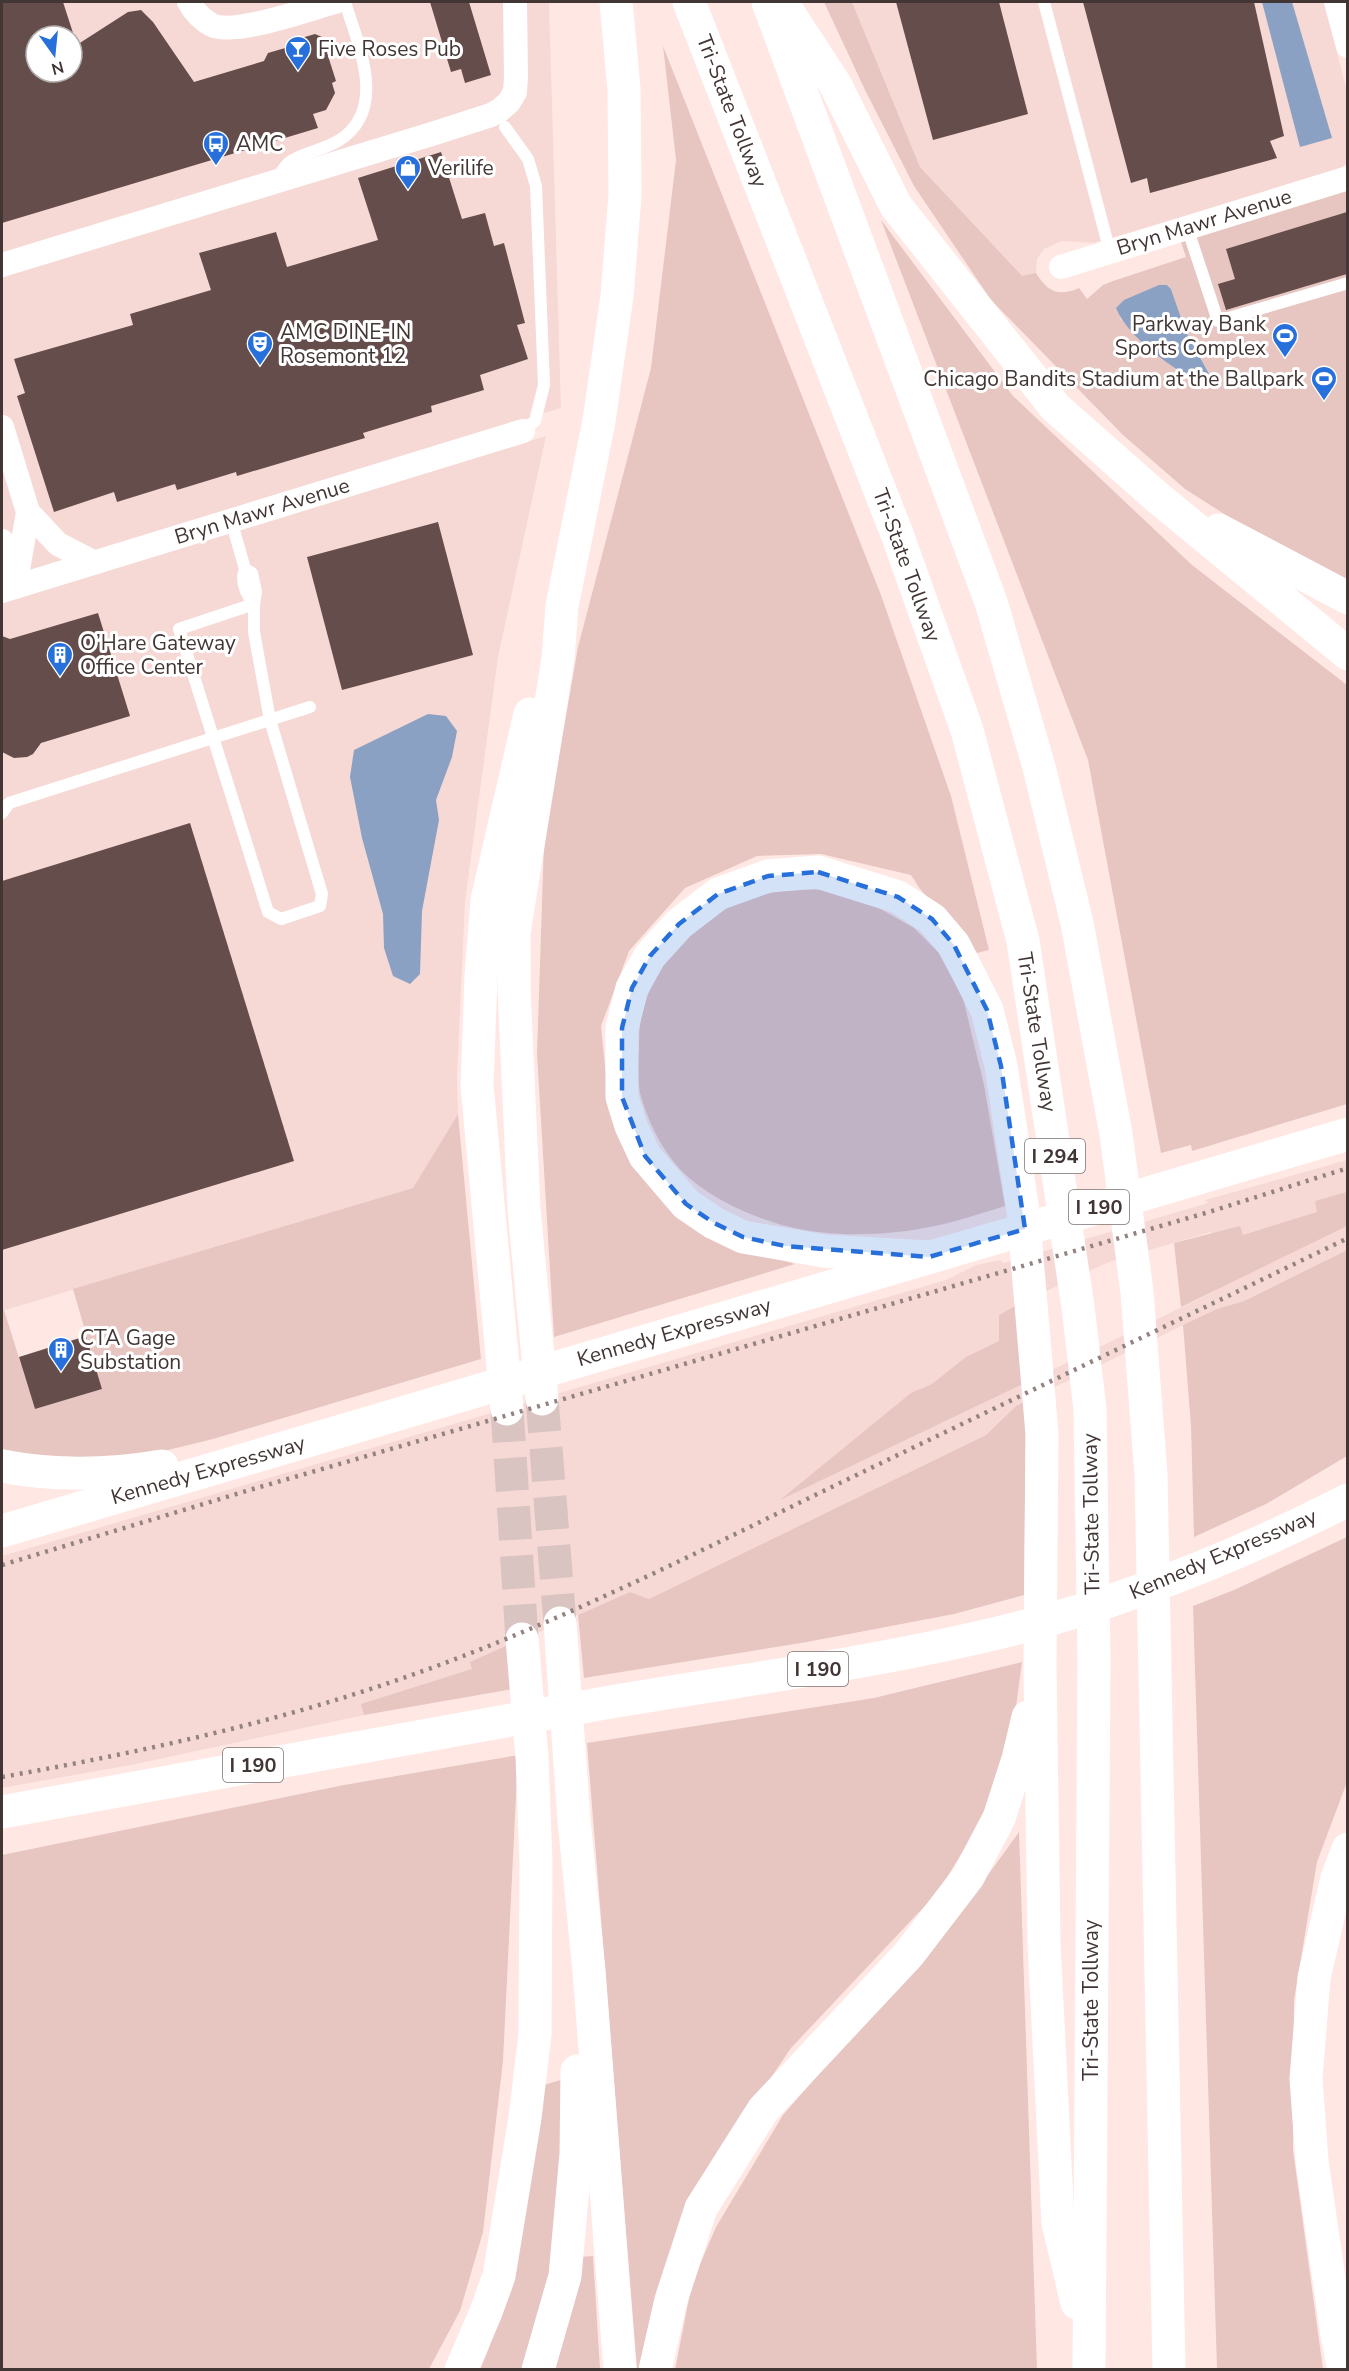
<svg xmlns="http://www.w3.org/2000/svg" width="1349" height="2371" font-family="'Nunito Sans',sans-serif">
  <rect width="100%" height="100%" fill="#ffe8e4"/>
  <!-- built -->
  <g fill="#f6d9d5" fill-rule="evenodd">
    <path d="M2,2H549L561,408L2,583ZM36,36H72V72H36Z"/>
    <path d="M852,2H1324L1347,91V163L1338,170L1094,243L1062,241L1044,249L1037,259L1036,273L1022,277L920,167Z"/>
    <path d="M546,436L498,657L465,902L457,1077L458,1114L413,1188L2,1311V603Z"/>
    <path d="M1347,1160V1250L1244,1301L1217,1309L1026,1401L1016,1406L986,1435L649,1599L630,1592L471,1662L473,1669L362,1704L364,1715L136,1764L2,1788V1556L946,1280L976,1265L1000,1260L1004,1263L1208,1203L1205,1200ZM1211,1232L1215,1291L1025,1383L1017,1305L1109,1262Z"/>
  </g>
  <!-- green -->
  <g fill="#e7c5c1" fill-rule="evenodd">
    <path d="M824,2H852L920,167L1022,276L1036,273C1048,292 1058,297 1079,288L1087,299L1103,285L1113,281L1186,257L1181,242L1347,191V585L1287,554L1185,489L1123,435L991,300L914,186L865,90ZM1167,285L1171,289L1186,332L1211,376L1206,387C1173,370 1145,345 1120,318Z"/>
    <path d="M663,46L881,595L951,796L989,950L977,953L920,889L911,875L821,854L757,856L685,888L629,951L601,1026L606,1076L617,1123L748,1249L795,1264L554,1337L537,1054L544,842L578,647L651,368L676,160Z"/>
    <path d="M881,220L1013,396L1192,565L1347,685V1104L1192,1151L1191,1145L1161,1153L1088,760Z"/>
    <path d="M789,889L832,890L863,899L914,928L938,952L963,998L984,1085L1005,1206C982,1213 959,1221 935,1226C888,1236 833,1238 786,1226C745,1215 695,1192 670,1157C658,1141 648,1119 642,1100C637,1085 637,1065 639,1050C639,1040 639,1029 641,1018C649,976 683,932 720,911C742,899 765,894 789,889Z"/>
    <path d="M458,1114L481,1359L213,1439L160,1452L95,1458L29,1455L2,1449V1311L4,1310L35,1409L102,1389L73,1289L413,1188Z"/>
    <path d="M1347,1192V1226L1181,1307L1174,1243L1240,1226L1243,1235L1317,1212L1315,1201Z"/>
    <path d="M1347,1250V1456L1266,1504L1194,1537L1191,1426L1183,1325L1217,1309L1244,1301Z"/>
    <path d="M1017,1305L1025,1383L780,1500L911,1393L932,1384L966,1357L999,1341V1315Z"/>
    <path d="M1026,1401L1024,1595L954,1614L807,1642L584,1678L578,1615L630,1592L649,1599L986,1435L1016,1406Z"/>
    <path d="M1347,1537V1782L1317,1862L1294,2000L1293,2150L1323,2369H1217L1193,1606L1234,1590Z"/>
    <path d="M508,1645L513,1689L364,1715L361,1704L472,1669L470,1662Z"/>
    <path d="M1022,1662L1010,1751L988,1810L938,1892L791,2048L698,2185L645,2369H637L587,1743L874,1698Z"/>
    <path d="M518,1755L503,2061L483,2232L460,2311L429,2369H2V1855L344,1785Z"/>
    <path d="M1019,1832L1037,2369L675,2370L692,2283L716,2227L783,2115L964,1908Z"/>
    <path d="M564,2079C562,2175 558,2278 525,2369L480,2370L489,2348L509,2282L544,2085Z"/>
    <path d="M593,2256L600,2369L553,2370L579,2257Z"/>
  </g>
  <!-- water -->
  <g fill="#8ba1c3">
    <path d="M1262,2H1292L1332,138L1300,147Z"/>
    <path d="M1159,285H1167L1171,289L1186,332L1211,377L1205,387C1175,369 1130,341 1116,308L1124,300Z"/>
    <path d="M428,714L446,716L457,731L452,757L436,800L439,820L422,911L420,974L410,984L393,976L384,948L383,914L362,838L350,777L354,750Z"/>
  </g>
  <!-- building -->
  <g fill="#644d4a">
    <path d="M2,2H63L74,36H36V72H72V48L128,12L141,10L153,22L194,82L264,61L268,53L299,44L298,39L315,34L322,37L336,81L332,83L335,93L326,110L313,114L318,128L2,223Z"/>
    <path d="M430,2H469L491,75L465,83L461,69L451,72Z"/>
    <path d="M896,2H999L1028,114L933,140Z"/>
    <path d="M1083,2H1254L1284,136L1270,141L1277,158L1150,193L1147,178L1131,183Z"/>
    <path d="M441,152L462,219L485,213L494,246L504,243L525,323L517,325L528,359L480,375L484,390L431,406L432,412L363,433L365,438L237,476L236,472L177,490L175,484L117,502L114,492L54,512L17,396L25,393L14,359L133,325L130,314L211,290L199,253L276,232L287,267L378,240L358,178Z"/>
    <path d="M1347,212V274L1226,310L1218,284L1235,279L1226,249Z"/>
    <path d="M438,522L473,655L342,690L307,557Z"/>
    <path d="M98,613L130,716L41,743L33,754L27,757L14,758L2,752V636L10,639Z"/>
    <path d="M190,823L294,1161L2,1250V881Z"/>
    <path d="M86,1336L102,1389L35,1409L19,1357Z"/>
  </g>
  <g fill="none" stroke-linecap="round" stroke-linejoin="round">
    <!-- highway-tunnel -->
    <g stroke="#d9c4c1" stroke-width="33" stroke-dasharray="33 16" stroke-linecap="butt">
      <path d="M542,1399L560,1623"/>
      <path d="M507,1409L522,1639"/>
    </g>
    <!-- lane -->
    <g stroke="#fff" stroke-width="12">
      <path d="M1044,2L1110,252"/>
      <path d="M505,127L528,159L536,186L544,385L535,421L523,431"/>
      <path d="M277,179C281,173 285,164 291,161C305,152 323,150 338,141C389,110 358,45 345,2"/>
      <path d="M1187,227L1218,321L1348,283"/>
      <path d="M231,520L245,569C240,581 246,594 254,604"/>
      <path d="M245,569L252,573L256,592L254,604V632L270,720L322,894L320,906L281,919L268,912L179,629L254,604"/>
      <path d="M2,813L9,803L310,707"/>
    </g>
    <!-- street -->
    <g stroke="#fff" stroke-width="24">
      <path d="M189,2C194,11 202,20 212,25C234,36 309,9 335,2"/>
      <path d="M1336,2L1348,46"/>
      <path d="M2,265L435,133L491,115L500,110L509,102L515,92L516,76L515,2"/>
      <path d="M1061,267L1348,178"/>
      <path d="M2,427L28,512L15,587"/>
      <path d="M28,512L58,544L93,562"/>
      <path d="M2,541L14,581"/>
      <path d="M2,591L523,431"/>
    </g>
    <!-- highway -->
    <g stroke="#fff" stroke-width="33">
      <path d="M689,2L897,534L967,730L1023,941L1078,1307L1090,1409L1094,1661L1089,2370"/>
      <path d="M768,2L991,602L1039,767L1077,923L1116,1134L1137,1292L1151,1475L1169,2370"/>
      <path d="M786,9L835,84L896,206L1055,407L1157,497L1348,654"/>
      <path d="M1219,530L1348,598"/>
      <path d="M929,1257L824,1251L743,1237L714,1223L686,1204L645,1156L631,1126L622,1097V1028L632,988L650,956L679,924L718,894L768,876L818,872L898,897L932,919L954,945L987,1010L1001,1066L1023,1211L1042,1434L1040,1666L1044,1943L1058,2223L1077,2303"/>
      <path d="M542,1399L524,1209L514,989V933L558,659L562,606L599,421L617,296L625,195L624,89L616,2"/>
      <path d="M507,1409L477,1085L481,976L487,900L530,714"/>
      <path d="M2,1466C54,1476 109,1475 162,1466"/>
      <path d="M2,1531L1348,1134"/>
      <path d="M560,1623L574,1820L589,1971L620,2370"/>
      <path d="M2,1812C203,1775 404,1738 605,1703C740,1680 877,1663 1010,1630C1127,1601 1240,1555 1348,1500"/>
      <path d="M461,2370L486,2312L499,2276L525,2118L535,2034L536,1862L532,1757L522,1639"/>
      <path d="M538,2370L565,2276L576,2154L577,2071"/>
      <path d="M655,2370L671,2300L701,2208L763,2110L909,1954L968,1877L999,1818L1018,1759L1028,1717"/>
      <path d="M1344,2370L1337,2335L1312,2161L1306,2079L1314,1978L1337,1878L1348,1849"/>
    </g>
    <!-- rail -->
    <g stroke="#938380" stroke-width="4.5" stroke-dasharray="3 6" stroke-linecap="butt">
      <path d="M2,1565L253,1489L1209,1212L1348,1168"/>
      <path d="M2,1777C148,1751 293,1719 434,1667C573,1616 706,1548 840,1483C1009,1401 1179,1320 1348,1238"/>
    </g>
  </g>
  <!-- marked area -->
  <path fill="#2770dc" fill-opacity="0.2" stroke="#2770dc" stroke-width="4.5" stroke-dasharray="12 8" stroke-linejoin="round" d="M818,872L898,897L932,919L954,945L987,1010L1001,1066L1025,1229L929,1257L785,1246L743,1237L714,1223L686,1204L645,1156L622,1097V1028L632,988L650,956L679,924L718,894L768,876Z"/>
  <!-- icons -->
  <defs>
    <symbol id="bar-pin" viewBox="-11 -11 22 30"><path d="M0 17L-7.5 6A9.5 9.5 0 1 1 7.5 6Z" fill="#2770dc" stroke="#fff"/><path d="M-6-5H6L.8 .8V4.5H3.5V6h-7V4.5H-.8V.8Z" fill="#fff"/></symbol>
    <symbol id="bus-pin" viewBox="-11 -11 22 30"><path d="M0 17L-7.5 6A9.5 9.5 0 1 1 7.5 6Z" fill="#2770dc" stroke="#fff"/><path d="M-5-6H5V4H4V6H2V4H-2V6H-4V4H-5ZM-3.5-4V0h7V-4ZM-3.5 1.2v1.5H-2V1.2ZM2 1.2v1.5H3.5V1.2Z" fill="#fff"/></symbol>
    <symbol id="shop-pin" viewBox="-11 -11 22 30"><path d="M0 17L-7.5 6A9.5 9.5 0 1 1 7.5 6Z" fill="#2770dc" stroke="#fff"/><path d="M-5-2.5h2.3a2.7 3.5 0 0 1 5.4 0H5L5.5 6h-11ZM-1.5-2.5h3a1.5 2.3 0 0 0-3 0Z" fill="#fff"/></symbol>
    <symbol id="stadium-pin" viewBox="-11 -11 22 30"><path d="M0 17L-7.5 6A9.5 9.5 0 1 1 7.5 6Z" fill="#2770dc" stroke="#fff"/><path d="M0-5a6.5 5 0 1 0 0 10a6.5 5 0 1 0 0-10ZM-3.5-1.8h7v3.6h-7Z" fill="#fff"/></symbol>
    <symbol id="theatre-pin" viewBox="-11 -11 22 30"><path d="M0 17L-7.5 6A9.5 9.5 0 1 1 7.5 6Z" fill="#2770dc" stroke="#fff"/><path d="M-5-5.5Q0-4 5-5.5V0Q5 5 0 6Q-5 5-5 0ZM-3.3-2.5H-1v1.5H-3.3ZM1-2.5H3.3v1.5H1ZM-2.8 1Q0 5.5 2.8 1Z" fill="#fff"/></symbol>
    <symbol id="building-pin" viewBox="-11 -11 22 30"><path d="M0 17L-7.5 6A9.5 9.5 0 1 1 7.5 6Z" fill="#2770dc" stroke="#fff"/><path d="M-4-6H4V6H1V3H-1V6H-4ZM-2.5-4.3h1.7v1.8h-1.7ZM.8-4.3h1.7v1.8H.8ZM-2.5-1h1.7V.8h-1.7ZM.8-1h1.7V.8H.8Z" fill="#fff"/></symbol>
  </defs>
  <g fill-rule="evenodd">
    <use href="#bar-pin" x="283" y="34" width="30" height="40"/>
    <use href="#bus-pin" x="201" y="129" width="30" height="40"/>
    <use href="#shop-pin" x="393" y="153" width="30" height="40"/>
    <use href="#stadium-pin" x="1270" y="321" width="30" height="40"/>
    <use href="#theatre-pin" x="245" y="329" width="30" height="40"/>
    <use href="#stadium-pin" x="1309" y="364" width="30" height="40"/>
    <use href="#building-pin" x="45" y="640" width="30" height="40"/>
    <use href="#building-pin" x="46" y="1335" width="30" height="40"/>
  </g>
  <g text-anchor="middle" stroke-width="6" stroke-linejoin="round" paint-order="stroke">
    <!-- shield labels -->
    <g fill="#fff" stroke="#7b7272" stroke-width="1.5">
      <rect x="1025" y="1139" width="60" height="34" rx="4.5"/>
      <rect x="1069" y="1190" width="60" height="34" rx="4.5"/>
      <rect x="788" y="1652" width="60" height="34" rx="4.5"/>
      <rect x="223" y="1748" width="60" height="34" rx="4.5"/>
    </g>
    <g font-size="20" font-weight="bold" fill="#423635">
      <text x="1055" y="1163">I 294</text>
      <text x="1099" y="1214">I 190</text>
      <text x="818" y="1676">I 190</text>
      <text x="253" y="1772">I 190</text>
    </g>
    <!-- poi labels -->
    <g font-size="21" fill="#423635" stroke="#fff" text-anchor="start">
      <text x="318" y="56">Five Roses Pub</text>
      <text x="236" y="151">AMC</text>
      <text x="428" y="175">Verilife</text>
      <text x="1266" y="331" text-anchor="end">Parkway Bank<tspan x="1266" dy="24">Sports Complex</tspan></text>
      <text x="280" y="339">AMC DINE-IN<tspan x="280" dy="24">Rosemont 12</tspan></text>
      <text x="1304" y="386" text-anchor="end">Chicago Bandits Stadium at the Ballpark</text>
      <text x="80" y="650">O’Hare Gateway<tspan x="80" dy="24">Office Center</tspan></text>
      <text x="80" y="1345">CTA Gage<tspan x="80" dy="24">Substation</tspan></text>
    </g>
    <!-- street labels -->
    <g font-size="21" fill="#423635" stroke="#fff">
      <text transform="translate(732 111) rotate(69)" y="7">Tri-State Tollway</text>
      <text transform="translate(1204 222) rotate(-17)" y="7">Bryn Mawr Avenue</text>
      <text transform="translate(262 511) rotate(-17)" y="7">Bryn Mawr Avenue</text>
      <text transform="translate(907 565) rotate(70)" y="7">Tri-State Tollway</text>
      <text transform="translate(1037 1032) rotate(81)" y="7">Tri-State Tollway</text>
      <text transform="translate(674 1332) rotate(-16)" y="7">Kennedy Expressway</text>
      <text transform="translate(208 1470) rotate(-16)" y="7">Kennedy Expressway</text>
      <text transform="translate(1091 1514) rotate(-91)" y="7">Tri-State Tollway</text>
      <text transform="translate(1223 1554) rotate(-23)" y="7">Kennedy Expressway</text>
      <text transform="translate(1091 2000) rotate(-90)" y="7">Tri-State Tollway</text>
    </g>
  </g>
  <!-- border -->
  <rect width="1349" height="2371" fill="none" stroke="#423635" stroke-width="6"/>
  <!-- north arrow -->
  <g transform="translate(54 54) rotate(165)"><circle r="28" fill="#ffffff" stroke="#b3afae" stroke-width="1.5"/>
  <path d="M0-4.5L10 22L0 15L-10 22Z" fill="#2770dc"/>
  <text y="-9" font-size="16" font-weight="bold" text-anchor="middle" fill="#423635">N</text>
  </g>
</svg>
